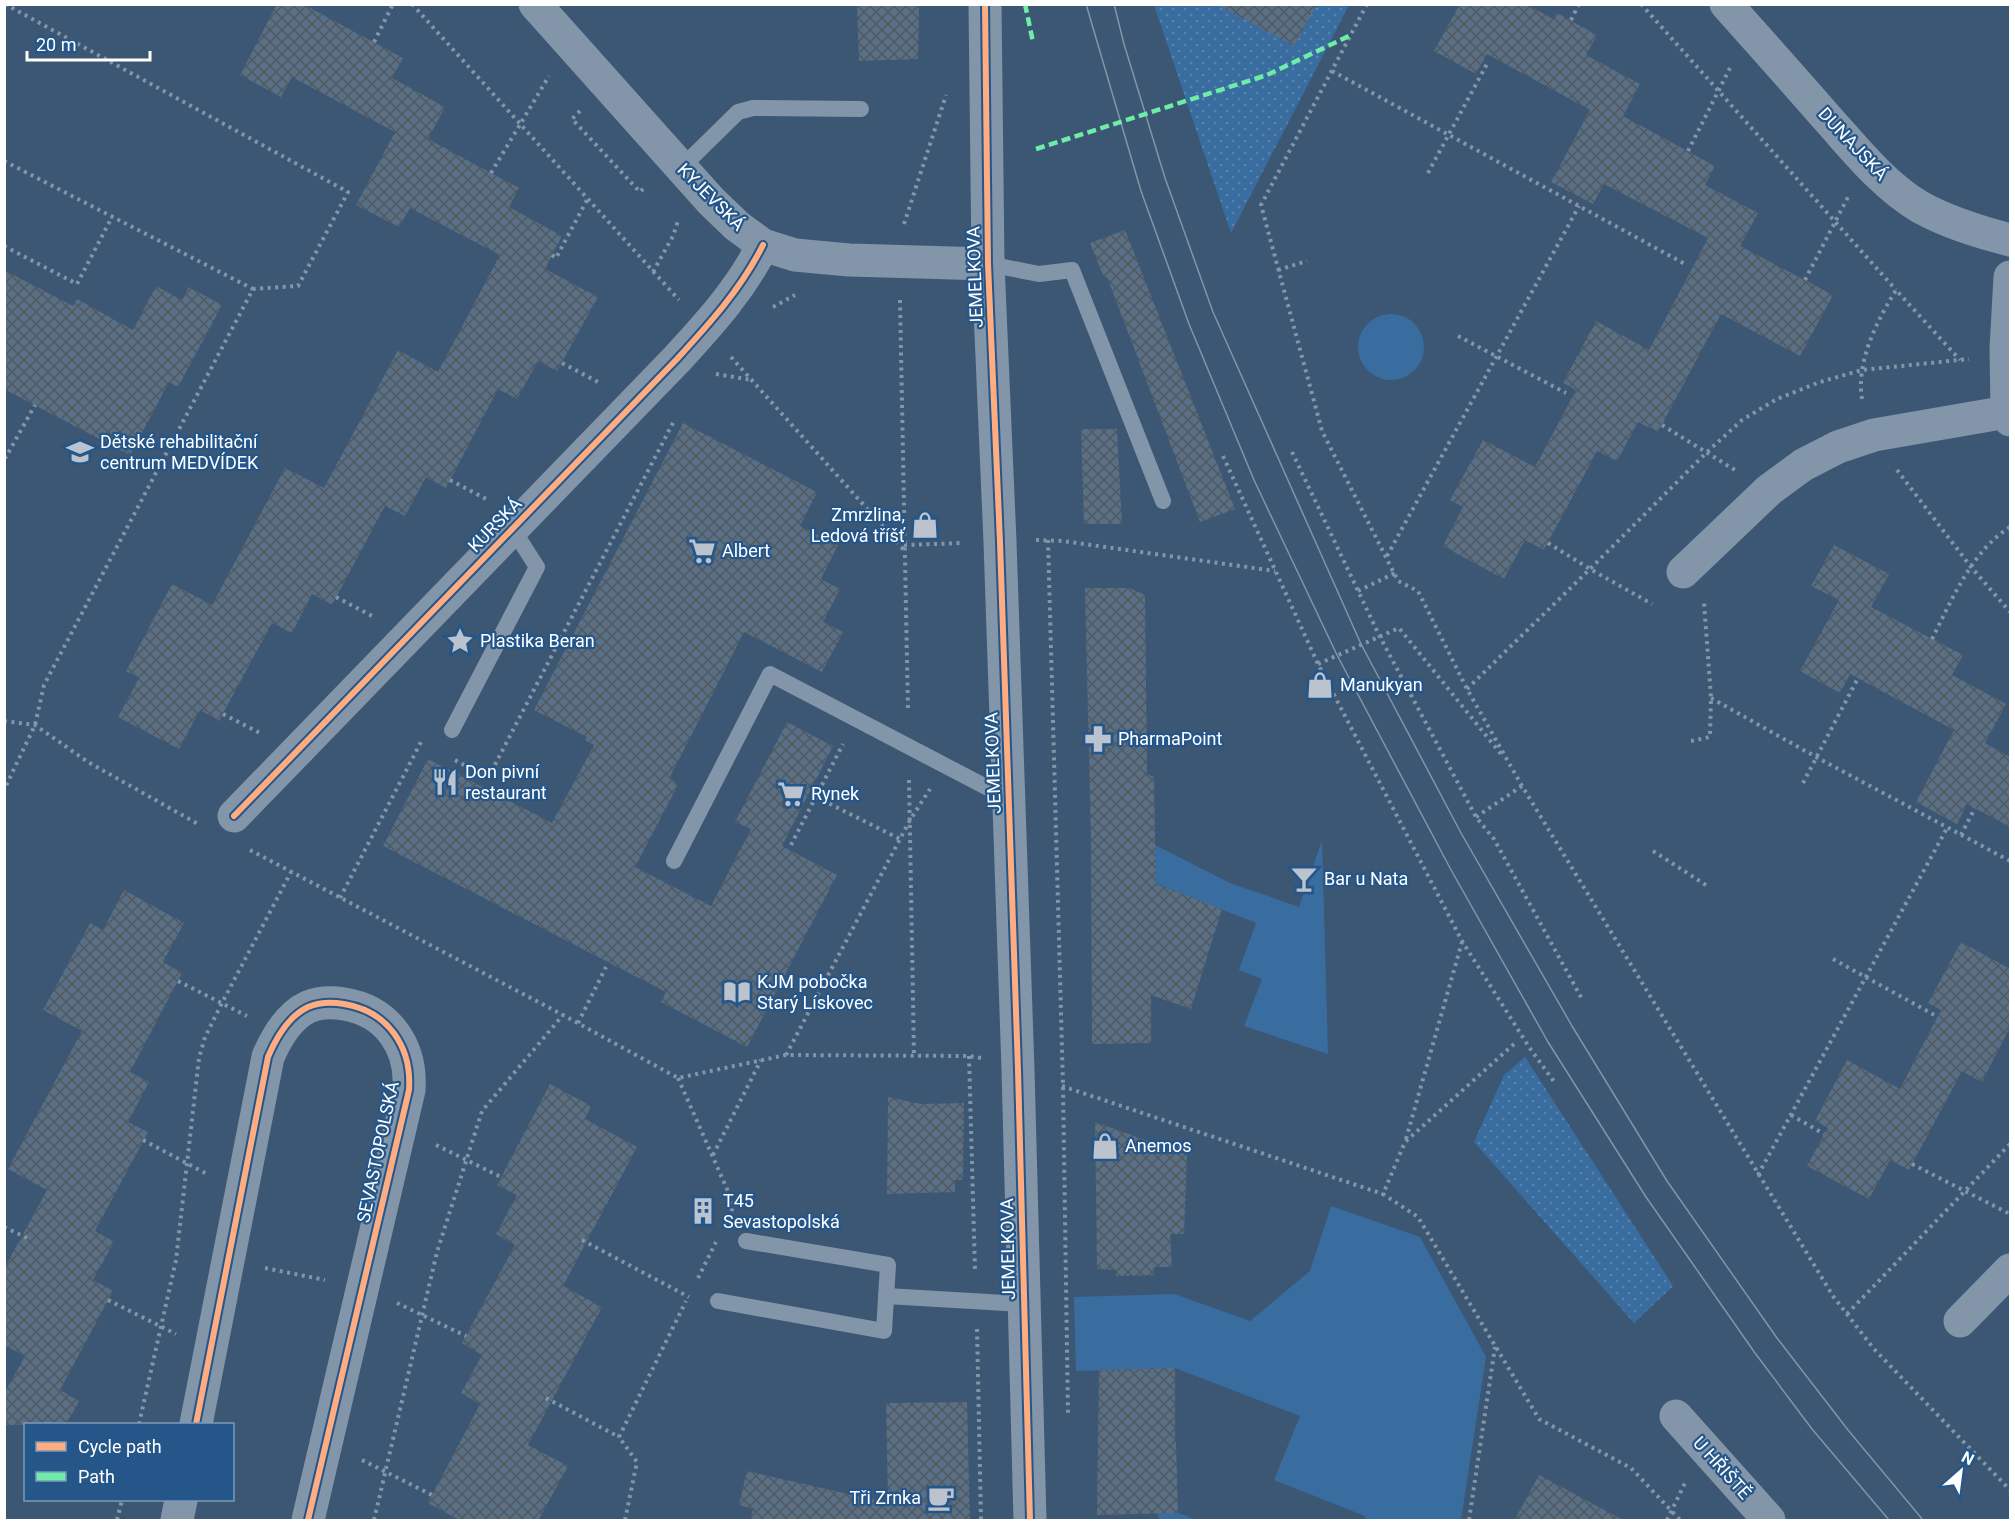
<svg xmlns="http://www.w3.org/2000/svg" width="2015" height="1525" font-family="Roboto,sans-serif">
  <defs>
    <pattern id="grass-dots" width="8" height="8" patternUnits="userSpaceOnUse" patternTransform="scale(1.5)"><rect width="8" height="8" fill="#396da0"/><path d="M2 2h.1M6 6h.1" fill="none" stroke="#5783ae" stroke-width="1.8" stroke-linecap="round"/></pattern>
    <pattern id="building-cross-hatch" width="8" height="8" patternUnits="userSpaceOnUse" patternTransform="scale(1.5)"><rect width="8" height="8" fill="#596f85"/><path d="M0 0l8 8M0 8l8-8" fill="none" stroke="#515860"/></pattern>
  </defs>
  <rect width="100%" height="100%" fill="#3c5773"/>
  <!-- grass -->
  <g fill="url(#grass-dots)">
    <path d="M1154,5H1349L1231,233Z"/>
    <path d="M1525,1057L1673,1286L1634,1323L1474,1142L1504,1075Z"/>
  </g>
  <!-- green -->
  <g fill="#396da0">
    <circle cx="1391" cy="347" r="33"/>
    <path d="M1322,840L1328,1054L1244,1026L1262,979L1239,970L1256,923L1147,880L1155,845L1230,883L1299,907Z"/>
    <path d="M1331,1206L1420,1237L1486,1357L1461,1520H1364L1365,1516L1274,1480L1300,1416L1175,1368L1076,1371L1074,1297L1174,1294L1250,1321L1310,1271Z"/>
    <path d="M1176,1512L1197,1520H1159L1158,1513Z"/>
  </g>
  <!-- building -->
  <g fill="url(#building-cross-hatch)">
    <path d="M277,4H303L403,58L392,78L445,107L428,139L519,188L509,207L562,236L545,269L598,297L557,371L538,361L517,399L498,389L446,488L426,477L405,516L385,506L332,605L312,594L292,633L272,623L219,721L200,710L179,749L118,717L139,678L126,671L172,584L212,605L285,468L324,488L398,350L438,372L500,255L410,208L399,227L356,205L395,132L292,77L281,97L240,75Z"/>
    <path d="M857,4H919L918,59L859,61Z"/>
    <path d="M1216,4H1317L1294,46Z"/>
    <path d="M1460,4H1526L1553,19L1557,13L1597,35L1586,55L1640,84L1623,116L1715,166L1705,185L1758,213L1740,246L1833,295L1800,356L1721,314L1658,432L1638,422L1617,461L1597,451L1544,550L1525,540L1504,579L1443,546L1463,507L1450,500L1483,440L1535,467L1576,390L1563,383L1596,321L1649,350L1708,238L1604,184L1593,204L1551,182L1590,110L1487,54L1476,74L1434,51Z"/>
    <path d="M1125,230L1235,509L1200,522L1107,277L1104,278L1090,243Z"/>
    <path d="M4,270L73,306L77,299L133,330L156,286L182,300L189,287L222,305L178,387L169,382L130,455L4,389Z"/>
    <path d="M683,423L817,492L800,526L838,545L821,579L840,589L823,622L843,632L822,672L744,632L670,777L678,785L635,867L711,906L751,829L735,822L787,722L833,746L782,846L837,875L747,1047L661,1002L666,992L383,846L428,759L552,823L594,745L585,740L587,737L534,710Z"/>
    <path d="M1081,429H1117L1122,524H1084Z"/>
    <path d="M1834,545L1889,574L1871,607L1963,655L1952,675L2006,704L1985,743L2010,757V827L1967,804L1957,824L1916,802L1954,730L1850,674L1840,693L1800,671L1839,600L1811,586Z"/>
    <path d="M1085,588H1129L1145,595L1147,774L1154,777L1156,884L1222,909L1191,1009L1151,995V1043L1092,1044L1091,843Z"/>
    <path d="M124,890L184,923L163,962L182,973L130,1072L149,1082L128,1122L148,1132L95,1231L114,1242L93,1280L113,1291L60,1390L79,1401L66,1425H4V1394L25,1356L4,1345V1269L47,1190L8,1169L82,1031L43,1010L90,923L103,930Z"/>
    <path d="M1961,942L2010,969V1027L1982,1082L1962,1071L1909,1170L1890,1160L1869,1199L1807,1166L1828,1128L1815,1121L1847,1060L1900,1089L1941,1010L1928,1003Z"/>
    <path d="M550,1084L591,1106L585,1119L637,1147L563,1286L602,1307L528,1445L568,1466L538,1521H461L428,1503L480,1404L461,1393L482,1355L462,1343L515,1245L496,1234L517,1195L497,1185Z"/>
    <path d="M888,1097L921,1104L964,1103L963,1180H955V1192L887,1194Z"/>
    <path d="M1095,1122L1187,1155L1184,1234H1170L1172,1267H1154V1275L1116,1276V1270L1097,1269Z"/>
    <path d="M1175,1368V1442H1176L1178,1513L1097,1515L1099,1370Z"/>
    <path d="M967,1402L970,1521H750L753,1509L739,1505L747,1471L888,1503L886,1403Z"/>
    <path d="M1539,1475L1625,1521H1514Z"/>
  </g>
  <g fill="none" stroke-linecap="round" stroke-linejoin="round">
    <!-- path -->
    <g stroke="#8395a8" stroke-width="4" stroke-dasharray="3 4.5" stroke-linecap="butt">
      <path d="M5,4L348,192L298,286L253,289"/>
      <path d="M412,4L679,300"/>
      <path d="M1367,4L1261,205L1322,431L1398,581L1418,591L1467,689L1522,786L1833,1296L1874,1349L2010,1490"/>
      <path d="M1641,4L1896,290"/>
      <path d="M1571,20L1579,4"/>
      <path d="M374,42L393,4"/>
      <path d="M1332,71L1685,264"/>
      <path d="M580,111L572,119L640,192L646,186"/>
      <path d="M1688,151L1731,66"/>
      <path d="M4,161L253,289L44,685L35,725L4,790"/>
      <path d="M491,173L549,76"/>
      <path d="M1428,173L1488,62"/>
      <path d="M904,224L946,95"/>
      <path d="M4,246L77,284L112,217"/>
      <path d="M552,255L556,258L587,200"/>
      <path d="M1278,270L1307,261"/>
      <path d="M653,272L673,236L678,221"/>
      <path d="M1805,280L1848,197"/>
      <path d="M900,300L908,712"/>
      <path d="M773,307L795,295"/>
      <path d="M1458,336L1566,393"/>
      <path d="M731,357L904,550"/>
      <path d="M562,363L600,383"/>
      <path d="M716,374L751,380"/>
      <path d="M1862,399C1856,361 1877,321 1896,290L1960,360"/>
      <path d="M1662,425L1735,470"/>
      <path d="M1292,452L1379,635L1476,817L1494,839L1582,999"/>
      <path d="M4,456L6,457L35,405"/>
      <path d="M1223,456L1318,664L1462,941L1529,1047L1555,1083"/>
      <path d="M1897,470L1971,567L2010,612"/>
      <path d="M450,480L488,500"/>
      <path d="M1036,540L1063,541L1275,571"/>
      <path d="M1048,540L1063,1086L1068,1415"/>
      <path d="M1548,543L1590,569L1652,604"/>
      <path d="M904,545L963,543"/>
      <path d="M1387,556L1579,206"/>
      <path d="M1358,591L1395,573"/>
      <path d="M336,597L374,617"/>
      <path d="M1932,639C1953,598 1971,552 2010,527"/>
      <path d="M1318,664L1399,628L1501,754"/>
      <path d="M1467,689L1590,569L1706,453L1742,420L1777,399L1820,382L1862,370L1969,359"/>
      <path d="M1711,698L1816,757L2010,861"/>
      <path d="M223,714L262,734"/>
      <path d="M4,721L35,725L88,762L198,824"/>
      <path d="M1691,741L1710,737L1711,698L1704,602"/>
      <path d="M455,760L488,778L675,419"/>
      <path d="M909,780L914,1055"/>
      <path d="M1803,783L1858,678"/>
      <path d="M816,797L900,839"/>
      <path d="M1476,817L1522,786"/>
      <path d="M1961,835L1975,808"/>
      <path d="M791,845L843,744"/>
      <path d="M250,850L563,1015L678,1078L786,1055L969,1056L981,1058"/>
      <path d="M1653,851L1709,887"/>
      <path d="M340,898L421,742L424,744"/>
      <path d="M1833,959L1938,1017"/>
      <path d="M178,981L247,1016"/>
      <path d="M578,1023L606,967"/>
      <path d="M1514,1044L1405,1142L1383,1194L1418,1217L1539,1419L1631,1468L1680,1520"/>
      <path d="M786,1055L910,820L930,789"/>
      <path d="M969,1056L975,1271"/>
      <path d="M678,1078L734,1205L729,1216"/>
      <path d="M1062,1086L1383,1194"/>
      <path d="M1791,1115L1824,1134"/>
      <path d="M1406,1139L1462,942"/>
      <path d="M143,1140L207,1174"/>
      <path d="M436,1145L501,1177"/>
      <path d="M713,1155L761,1060"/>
      <path d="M1912,1164L2010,1214"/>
      <path d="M1758,1175L1947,828"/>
      <path d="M4,1227L29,1239"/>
      <path d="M582,1240L689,1297"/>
      <path d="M265,1268L325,1280"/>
      <path d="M698,1278L716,1242"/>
      <path d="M108,1300L176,1334"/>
      <path d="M397,1303L466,1336"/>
      <path d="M1847,1314L2010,1144"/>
      <path d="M977,1329L981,1520"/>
      <path d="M546,1398L619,1437"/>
      <path d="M139,1424L176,1260L199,1058L205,1037L222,1003L291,872"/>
      <path d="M362,1460L432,1495"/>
      <path d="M117,1520L122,1500"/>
      <path d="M374,1520L437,1252L482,1111L563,1015"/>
      <path d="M625,1520L637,1462L619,1437L686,1301"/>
      <path d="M1469,1520L1495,1347"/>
      <path d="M1667,1520L1685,1483"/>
    </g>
    <!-- service -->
    <g stroke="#8395a8" stroke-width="16">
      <path d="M681,168L738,112L753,108L861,109"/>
      <path d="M988,264L1039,274L1072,270L1163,501"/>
      <path d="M452,730L537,567L512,528"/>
      <path d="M674,861L770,674L1009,799"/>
      <path d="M886,1296L1024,1304"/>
      <path d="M718,1301L884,1331L888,1265L746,1241"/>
    </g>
    <!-- minor -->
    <g stroke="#8395a8" stroke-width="33">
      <path d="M535,4L711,201L737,226L763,245L795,255L849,260L988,264"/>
      <path d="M1726,4C1760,42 1794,80 1827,118C1855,149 1883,185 1920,207C1949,223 1979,232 2010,240"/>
      <path d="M2010,277L2006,349L2007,412L2010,420"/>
      <path d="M1683,572L1769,490L1803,465L1838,447L1874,435L2007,412"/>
      <path d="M234,816L677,359C710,323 741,289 763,245"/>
      <path d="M1960,1321L2010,1270"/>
      <path d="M1676,1416L1769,1520"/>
      <path d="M196,1424L268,1057C276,1038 289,1016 308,1007C320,1002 332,1002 344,1004C388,1011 412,1047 409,1090L308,1520"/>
      <path d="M177,1520L181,1500"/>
    </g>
    <!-- tertiary -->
    <path stroke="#8395a8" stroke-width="33" d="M985,4L988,264L1000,542L1018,1070L1030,1520"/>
    <!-- tram -->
    <g stroke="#8394a6" stroke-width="1.5">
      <path d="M1086,4L1141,191L1189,324L1254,480L1337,655L1450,868L1548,1042L1646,1197L1755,1353L1812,1429L1889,1520"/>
      <path d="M1114,4L1124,44L1165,178L1213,312L1361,644L1461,833L1572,1026L1667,1181L1777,1338L1848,1430L1923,1520"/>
    </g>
    <!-- quiet -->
    <g stroke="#6deda7" stroke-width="4.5" stroke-dasharray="9 4.5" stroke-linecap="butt">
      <path d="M1025,4L1033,42"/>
      <path d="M1036,149L1267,75L1351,35"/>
    </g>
    <defs>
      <g id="cycleway">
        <path d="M985,4L988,264L1000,542L1018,1070L1030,1520"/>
        <path d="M234,816L677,359C710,323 741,289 763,245"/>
        <path d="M196,1424L268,1057C276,1038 289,1016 308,1007C320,1002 332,1002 344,1004C388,1011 412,1047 409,1090L308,1520"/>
      </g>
    </defs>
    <!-- cycleway casing -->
    <use href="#cycleway" stroke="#25568a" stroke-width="10"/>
    <!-- cycleway -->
    <use href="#cycleway" stroke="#ffac80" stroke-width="6"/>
  </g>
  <!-- icons -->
  <defs>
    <symbol id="school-bare" viewBox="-9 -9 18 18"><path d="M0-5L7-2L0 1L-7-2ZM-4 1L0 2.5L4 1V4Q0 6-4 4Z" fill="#bbc4ce" stroke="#25568a" stroke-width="2.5" paint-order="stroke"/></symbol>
    <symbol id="shop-bare" viewBox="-9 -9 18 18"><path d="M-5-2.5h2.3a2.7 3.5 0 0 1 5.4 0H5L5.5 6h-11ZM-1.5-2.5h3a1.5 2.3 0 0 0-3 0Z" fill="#bbc4ce" stroke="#25568a" stroke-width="2.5" paint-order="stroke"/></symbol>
    <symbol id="supermarket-bare" viewBox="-9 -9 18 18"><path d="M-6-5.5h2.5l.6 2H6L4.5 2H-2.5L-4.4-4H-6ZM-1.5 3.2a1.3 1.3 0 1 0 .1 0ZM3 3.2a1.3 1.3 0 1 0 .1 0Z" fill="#bbc4ce" stroke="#25568a" stroke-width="2.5" paint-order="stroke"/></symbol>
    <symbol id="sight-bare" viewBox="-9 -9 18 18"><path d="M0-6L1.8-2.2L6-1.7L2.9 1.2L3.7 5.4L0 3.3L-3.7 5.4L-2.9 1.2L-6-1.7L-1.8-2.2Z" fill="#bbc4ce" stroke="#25568a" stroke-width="2.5" paint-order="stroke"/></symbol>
    <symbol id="pharmacy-bare" viewBox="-9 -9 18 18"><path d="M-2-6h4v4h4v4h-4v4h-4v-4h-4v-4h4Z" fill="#bbc4ce" stroke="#25568a" stroke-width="2.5" paint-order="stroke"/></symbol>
    <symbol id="restaurant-bare" viewBox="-9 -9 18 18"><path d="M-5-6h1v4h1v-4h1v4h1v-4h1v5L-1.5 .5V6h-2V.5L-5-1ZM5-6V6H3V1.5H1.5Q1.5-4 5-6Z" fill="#bbc4ce" stroke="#25568a" stroke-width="2.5" paint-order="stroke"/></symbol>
    <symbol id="bar-bare" viewBox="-9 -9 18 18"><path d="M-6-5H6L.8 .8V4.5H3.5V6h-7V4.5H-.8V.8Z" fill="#bbc4ce" stroke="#25568a" stroke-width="2.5" paint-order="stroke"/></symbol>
    <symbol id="library-bare" viewBox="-9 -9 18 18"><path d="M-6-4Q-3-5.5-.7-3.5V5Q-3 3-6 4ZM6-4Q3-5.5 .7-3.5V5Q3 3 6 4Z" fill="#bbc4ce" stroke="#25568a" stroke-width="2.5" paint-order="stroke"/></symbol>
    <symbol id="building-bare" viewBox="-9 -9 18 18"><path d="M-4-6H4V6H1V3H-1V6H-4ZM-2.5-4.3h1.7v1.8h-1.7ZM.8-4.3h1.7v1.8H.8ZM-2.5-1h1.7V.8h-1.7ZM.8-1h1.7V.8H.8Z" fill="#bbc4ce" stroke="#25568a" stroke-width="2.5" paint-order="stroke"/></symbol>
    <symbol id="cafe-bare" viewBox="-9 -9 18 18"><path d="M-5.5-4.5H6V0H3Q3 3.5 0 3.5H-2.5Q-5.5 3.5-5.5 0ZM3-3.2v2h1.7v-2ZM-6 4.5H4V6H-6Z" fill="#bbc4ce" stroke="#25568a" stroke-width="2.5" paint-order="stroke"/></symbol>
  </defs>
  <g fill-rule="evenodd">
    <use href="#school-bare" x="61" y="433" width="38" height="38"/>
    <use href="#shop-bare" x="906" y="506" width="38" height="38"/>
    <use href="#supermarket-bare" x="683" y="532" width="38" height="38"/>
    <use href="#sight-bare" x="441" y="622" width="38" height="38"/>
    <use href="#shop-bare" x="1301" y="666" width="38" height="38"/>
    <use href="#pharmacy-bare" x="1079" y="720" width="38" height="38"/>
    <use href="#restaurant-bare" x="426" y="763" width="38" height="38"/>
    <use href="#supermarket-bare" x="772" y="775" width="38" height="38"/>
    <use href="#bar-bare" x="1285" y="860" width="38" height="38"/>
    <use href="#library-bare" x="718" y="973" width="38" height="38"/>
    <use href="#shop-bare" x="1086" y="1127" width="38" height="38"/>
    <use href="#building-bare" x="684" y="1192" width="38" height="38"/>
    <use href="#cafe-bare" x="922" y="1479" width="38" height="38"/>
  </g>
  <g text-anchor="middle" stroke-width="4.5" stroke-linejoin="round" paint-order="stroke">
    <!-- street labels -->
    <g font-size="18" fill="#fff" stroke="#25568a">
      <text transform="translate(1853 144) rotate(47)" y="6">DUNAJSKÁ</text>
      <text transform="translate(711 197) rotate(45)" y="6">KYJEVSKÁ</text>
      <text transform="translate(975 277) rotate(-92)" y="6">JEMELKOVA</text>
      <text transform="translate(495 525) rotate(-46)" y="6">KURSKÁ</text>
      <text transform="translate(993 763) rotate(-92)" y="6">JEMELKOVA</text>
      <text transform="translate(378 1152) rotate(-78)" y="6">SEVASTOPOLSKÁ</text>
      <text transform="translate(1008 1249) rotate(-91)" y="6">JEMELKOVA</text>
      <text transform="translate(1722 1468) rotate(48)" y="6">U HŘIŠTĚ</text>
    </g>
    <!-- poi labels -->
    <g font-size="18" fill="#fff" stroke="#25568a" text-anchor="start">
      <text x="100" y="448">Dětské rehabilitační<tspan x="100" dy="21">centrum MEDVÍDEK</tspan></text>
      <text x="905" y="521" text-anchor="end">Zmrzlina,<tspan x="905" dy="21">Ledová tříšť</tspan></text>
      <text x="722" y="557">Albert</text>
      <text x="480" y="647">Plastika Beran</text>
      <text x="1340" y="691">Manukyan</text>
      <text x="1118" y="745">PharmaPoint</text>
      <text x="465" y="778">Don pivní<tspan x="465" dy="21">restaurant</tspan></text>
      <text x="811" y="800">Rynek</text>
      <text x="1324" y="885">Bar u Nata</text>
      <text x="757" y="988">KJM pobočka<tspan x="757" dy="21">Starý Lískovec</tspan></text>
      <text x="1125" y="1152">Anemos</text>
      <text x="723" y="1207">T45<tspan x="723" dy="21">Sevastopolská</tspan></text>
      <text x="921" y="1504" text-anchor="end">Tři Zrnka</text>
    </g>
  </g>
  <!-- border -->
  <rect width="2015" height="1525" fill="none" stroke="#ffffff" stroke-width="12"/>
  <!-- legend -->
  <rect x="24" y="1423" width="210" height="78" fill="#25568a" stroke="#7c9ab9" stroke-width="1.5"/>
  <rect x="36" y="1442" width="30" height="9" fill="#ffac80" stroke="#7c9ab9" stroke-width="1.5"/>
  <text x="78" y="1453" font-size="18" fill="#ffffff">Cycle path</text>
  <rect x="36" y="1472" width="30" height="9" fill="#6deda7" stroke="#7c9ab9" stroke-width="1.5"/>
  <text x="78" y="1483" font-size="18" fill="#ffffff">Path</text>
  <!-- north arrow -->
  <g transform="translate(1961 1471) rotate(28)" stroke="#25568a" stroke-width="4.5" paint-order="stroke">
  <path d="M0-4.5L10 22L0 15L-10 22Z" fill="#ffffff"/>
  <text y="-9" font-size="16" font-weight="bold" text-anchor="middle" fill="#ffffff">N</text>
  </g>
  <!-- scale -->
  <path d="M27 51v9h123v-9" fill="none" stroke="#ffffff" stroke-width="3"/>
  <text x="36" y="51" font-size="18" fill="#ffffff" stroke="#25568a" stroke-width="4.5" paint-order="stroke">20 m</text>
</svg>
